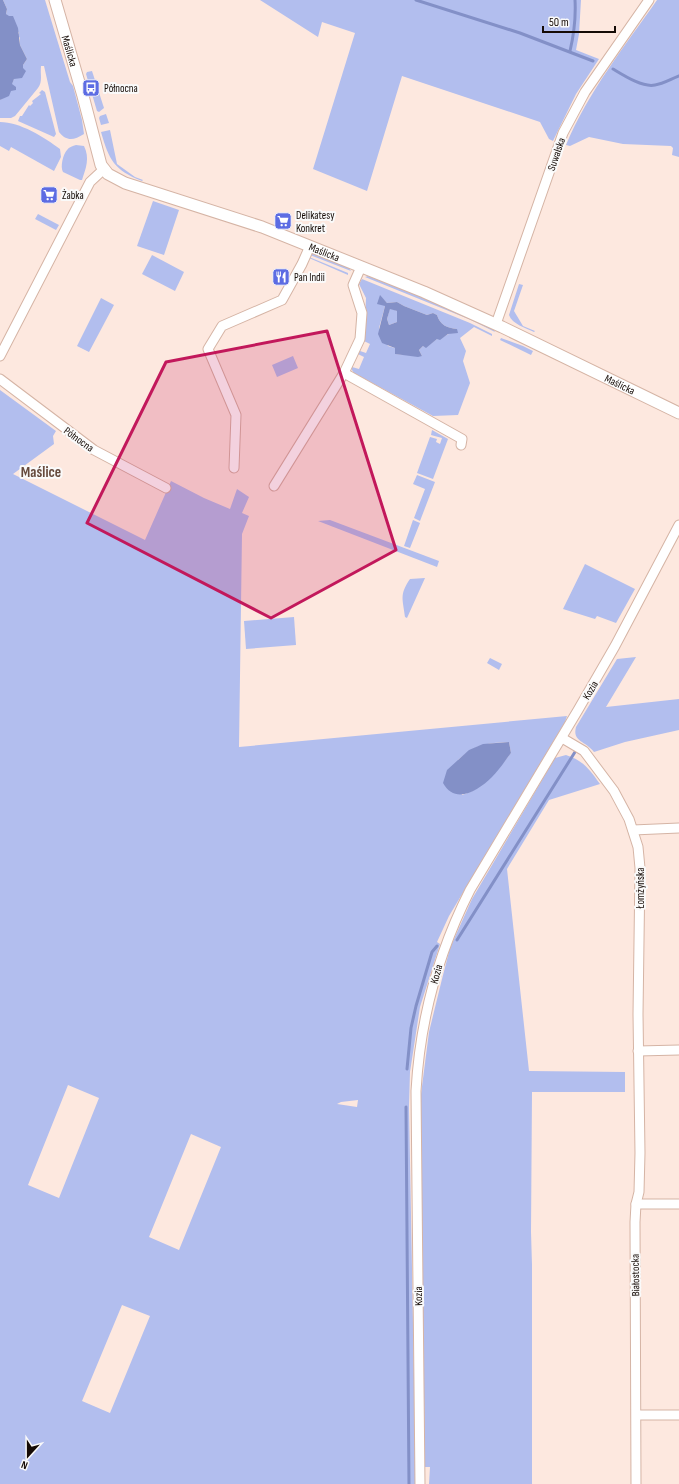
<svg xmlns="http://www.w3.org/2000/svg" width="679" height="1484" font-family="'Sofia Sans Condensed',sans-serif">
  <rect width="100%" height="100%" fill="#fde8df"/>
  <!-- green -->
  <g fill="#b2beee" fill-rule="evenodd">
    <path d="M3,0H45L70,82L73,86L82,120L84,134C74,140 67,142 59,132L44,66H41C40,75 43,81 38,88L15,116L11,118H0V100L5,97L14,79L23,68V65L27,59L20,45V38L18,35L19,33L6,14L7,9Z"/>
    <path d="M260,0H581L579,34L576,50L599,59L576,94L553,141L549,139L540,122L402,76L367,191L313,169L355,33L322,22L318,37Z"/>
    <path d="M657,0H679V157L672,155L673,148L671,146L623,144L589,137L570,146L566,145C588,92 625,46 657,0Z"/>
    <path d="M92,71L104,108L99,112L97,111L86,74L87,72Z"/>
    <path d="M42,90L45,92L56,134L54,137L18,121L20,116H22L29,105L30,106L33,103L32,101L41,94L39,93Z"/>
    <path d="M106,114L109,123L101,125L99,118L100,116Z"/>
    <path d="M0,122C20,122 44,137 60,149L61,157L54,171L11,147L9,151L0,146Z"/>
    <path d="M110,130L117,164L135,177L143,180L142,181C114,170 109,160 101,132Z"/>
    <path d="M76,145L84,146C90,158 86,168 82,180H80L63,172C60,167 63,154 67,150C69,147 73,146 76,145Z"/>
    <path d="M153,201L179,210L164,255L137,246Z"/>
    <path d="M38,214L59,225L56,230L35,219Z"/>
    <path d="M314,253L348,267L351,271L310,255Z"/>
    <path d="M152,255L184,272L175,291L142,274Z"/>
    <path d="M309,257L348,273V275L309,258Z"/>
    <path d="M368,276L422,297L492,327L495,332L471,320L365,277Z"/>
    <path d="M362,279L470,323L492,334V336L474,327L460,338L466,351L463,361L470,383L458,415L433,416L354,373L352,370V367L359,369L364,357L358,354L360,351L366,353L370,344L364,341L366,298L359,284ZM384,300L387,303L397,302L404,306L427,315L433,313L437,315C440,325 447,328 457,329L440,339H437L426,347L423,346L419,350L422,356L395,354V348L388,346L379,328L385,306Z"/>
    <path d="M519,284L523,285L514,311L523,326L535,331L534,332C526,328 512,324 509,315Z"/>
    <path d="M101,298L114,305L89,352L77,346Z"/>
    <path d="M390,308L397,311V322L389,325L387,319Z"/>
    <path d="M501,338L523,346L533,351L531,355L500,340Z"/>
    <path d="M293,356L298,368L277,377L272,365Z"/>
    <path d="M0,390L56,431L53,436L54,444L13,474L145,540L171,481L204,498L230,509L237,489L249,497L242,513L249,516L242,534L239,747L567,716L565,722L449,916L437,942L440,944L420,1007L410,1072L409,1107L416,1484H0ZM509,742L511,753C497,770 485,788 462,795L458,760C476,744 486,743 509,742ZM68,1085L99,1098L59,1198L28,1185ZM358,1100L357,1107L337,1104L341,1102ZM191,1134L221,1147L179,1250L149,1237ZM122,1305L150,1316L110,1413L82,1401Z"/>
    <path d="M432,430L448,439L433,479L417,473L430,437L437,439L436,442L440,444L442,438L431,435Z"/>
    <path d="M417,475L435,482L420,521L414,518L425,489L413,484Z"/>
    <path d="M330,520L439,561L437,567L318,521Z"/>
    <path d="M413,520L420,523L410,548L404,546Z"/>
    <path d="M585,564L635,589L616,623L597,616L595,619L563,609Z"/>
    <path d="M425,578L407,618L405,617C403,599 399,595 410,579Z"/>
    <path d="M294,617L296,645L246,649L244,621Z"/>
    <path d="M636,657L606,707L679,699V730L625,742L594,752C586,741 572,742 576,727L617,659Z"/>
    <path d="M490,658L502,664L499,670L487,663Z"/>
    <path d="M566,755C584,761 589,769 600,784L549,800L507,869L529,1071L625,1072V1092H532L531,1232L532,1265V1484H429L430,1467H425L420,1102L429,1032L442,979L450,948L472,899L555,758Z"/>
  </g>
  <!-- water -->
  <g fill="#8390c7" fill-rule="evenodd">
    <path d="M0,0H3L7,9L6,14L9,16H13L18,28L20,45L27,59L23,65V68L26,71L22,78L14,79L12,84L16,87V90L11,91L9,96L0,100Z"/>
    <path d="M380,295L387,303L397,302L404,306L427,315L433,313L437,315C440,325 447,328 457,329L458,333L448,334L440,340L437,339L426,348L423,346L419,350L422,356L418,357L395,354V348L382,343L378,334L385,306L377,304ZM390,309L397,311V322L389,325L387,319Z"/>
    <path d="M509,742L511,753C505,761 499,770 492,777C478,791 455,805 443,783L447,770L469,750L483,744Z"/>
  </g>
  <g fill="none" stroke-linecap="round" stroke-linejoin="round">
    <!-- stream -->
    <g stroke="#8390c7" stroke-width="3">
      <path d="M416,0L520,33L593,61"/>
      <path d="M570,51C574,34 576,18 575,0"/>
      <path d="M613,69C623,75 643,88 655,85C663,84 671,79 679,76"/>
      <path d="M457,940L575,752"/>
      <path d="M407,1069L411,1028L416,1006L432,952L437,946"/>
      <path d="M406,1107L409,1484"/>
    </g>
    <defs>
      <g id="minor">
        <path d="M496,324L563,133L585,92L649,0"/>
        <path d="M0,356L90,182L104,169"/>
        <path d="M344,373L462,439L461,445"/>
        <path d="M0,379L94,450L166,488"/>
        <path d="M234,468L236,415L208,349L222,326L282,300L302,264L310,246"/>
        <path d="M274,486L344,373L360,339L362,313L353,285L361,267"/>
        <path d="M562,738L584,751L614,791L629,819L638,847L640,868L638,1014L640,1153L639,1192L636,1204L635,1222L636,1484"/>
        <path d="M633,830L679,828"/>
        <path d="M638,1051L679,1050"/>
        <path d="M636,1204H679"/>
        <path d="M637,1415H679"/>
        <path d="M420,1484L416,1091C420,1020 438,953 470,890L578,710L615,646L679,525"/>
      </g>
      <g id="tertiary">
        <path id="s1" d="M55,0L83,96L101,165L108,174L125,183L262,227L424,292L502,327L679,413"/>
      </g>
    </defs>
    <!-- minor casing -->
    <use href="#minor" stroke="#d5b4a5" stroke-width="11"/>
    <!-- tertiary casing -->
    <use href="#tertiary" stroke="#d5b4a5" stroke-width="13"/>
    <!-- minor -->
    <use href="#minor" stroke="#fff" stroke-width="9"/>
    <!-- tertiary -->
    <use href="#tertiary" stroke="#fff" stroke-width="11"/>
  </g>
  <!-- marked area -->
  <path fill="#c2185b" fill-opacity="0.2" stroke="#c2185b" stroke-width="3" stroke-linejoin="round" d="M327,331L396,550L271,618L87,523L166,362Z"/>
  <!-- icons -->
  <defs>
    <symbol id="bus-square" viewBox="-11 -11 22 22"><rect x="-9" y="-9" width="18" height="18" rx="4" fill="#5c6ce3" stroke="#fafafa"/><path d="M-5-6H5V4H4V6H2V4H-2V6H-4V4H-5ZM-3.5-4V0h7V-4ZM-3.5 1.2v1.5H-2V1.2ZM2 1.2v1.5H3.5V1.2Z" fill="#fff"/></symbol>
    <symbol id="supermarket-square" viewBox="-11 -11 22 22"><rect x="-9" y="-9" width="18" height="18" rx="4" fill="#5c6ce3" stroke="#fafafa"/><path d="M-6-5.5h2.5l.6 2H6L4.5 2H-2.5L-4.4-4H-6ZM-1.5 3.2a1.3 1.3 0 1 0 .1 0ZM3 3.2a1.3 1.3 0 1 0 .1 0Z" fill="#fff"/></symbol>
    <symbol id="restaurant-square" viewBox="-11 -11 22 22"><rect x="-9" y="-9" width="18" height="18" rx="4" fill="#5c6ce3" stroke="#fafafa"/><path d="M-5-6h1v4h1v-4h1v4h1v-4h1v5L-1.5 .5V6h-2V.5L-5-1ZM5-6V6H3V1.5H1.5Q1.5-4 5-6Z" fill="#fff"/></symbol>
  </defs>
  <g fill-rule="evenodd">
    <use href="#bus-square" x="81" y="78" width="20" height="20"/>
    <use href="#supermarket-square" x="39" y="185" width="20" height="20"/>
    <use href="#supermarket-square" x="273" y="211" width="20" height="20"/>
    <use href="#restaurant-square" x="271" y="267" width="20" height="20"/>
  </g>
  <g text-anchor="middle" stroke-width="4" stroke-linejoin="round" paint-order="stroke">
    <!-- street labels -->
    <g font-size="11" fill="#150b06" stroke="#fafafa">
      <text dy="4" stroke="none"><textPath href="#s1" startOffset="53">Maślicka</textPath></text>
      <text transform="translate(556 154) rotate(-71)" y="4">Suwalska</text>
      <text dy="4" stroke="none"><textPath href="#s1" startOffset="413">Maślicka</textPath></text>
      <text dy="4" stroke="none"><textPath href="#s1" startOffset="737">Maślicka</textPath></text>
      <text transform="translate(79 439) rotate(36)" y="4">Północna</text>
      <text transform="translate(590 690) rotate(-60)" y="4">Kozia</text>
      <text transform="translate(640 888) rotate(-90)" y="4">Łomżyńska</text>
      <text transform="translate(436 974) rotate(-74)" y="4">Kozia</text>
      <text transform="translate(635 1275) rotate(-91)" y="4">Białostocka</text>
      <text transform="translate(418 1296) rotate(-91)" y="4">Kozia</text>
    </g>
    <!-- poi labels -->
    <g font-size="11" fill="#150b06" stroke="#fafafa" text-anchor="start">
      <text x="104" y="92">Północna</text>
      <text x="62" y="199">Żabka</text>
      <text x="296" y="219">Delikatesy<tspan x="296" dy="13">Konkret</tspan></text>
      <text x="294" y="281">Pan Indii</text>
    </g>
    <!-- district labels -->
    <g font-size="15" font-weight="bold" fill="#664a3d" stroke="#fafafa">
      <text x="41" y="477">Maślice</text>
    </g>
  </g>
  <!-- north arrow -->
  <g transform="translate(28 1456) rotate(201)" stroke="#fafafa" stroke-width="3" paint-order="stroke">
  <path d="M0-3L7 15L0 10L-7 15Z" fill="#150b06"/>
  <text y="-6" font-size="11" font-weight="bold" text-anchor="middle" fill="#150b06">N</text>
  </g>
  <!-- scale -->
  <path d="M543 26v6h72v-6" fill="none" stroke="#150b06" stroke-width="2"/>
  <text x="549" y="26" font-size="12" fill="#150b06" stroke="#fafafa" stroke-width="3" paint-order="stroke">50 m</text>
</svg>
